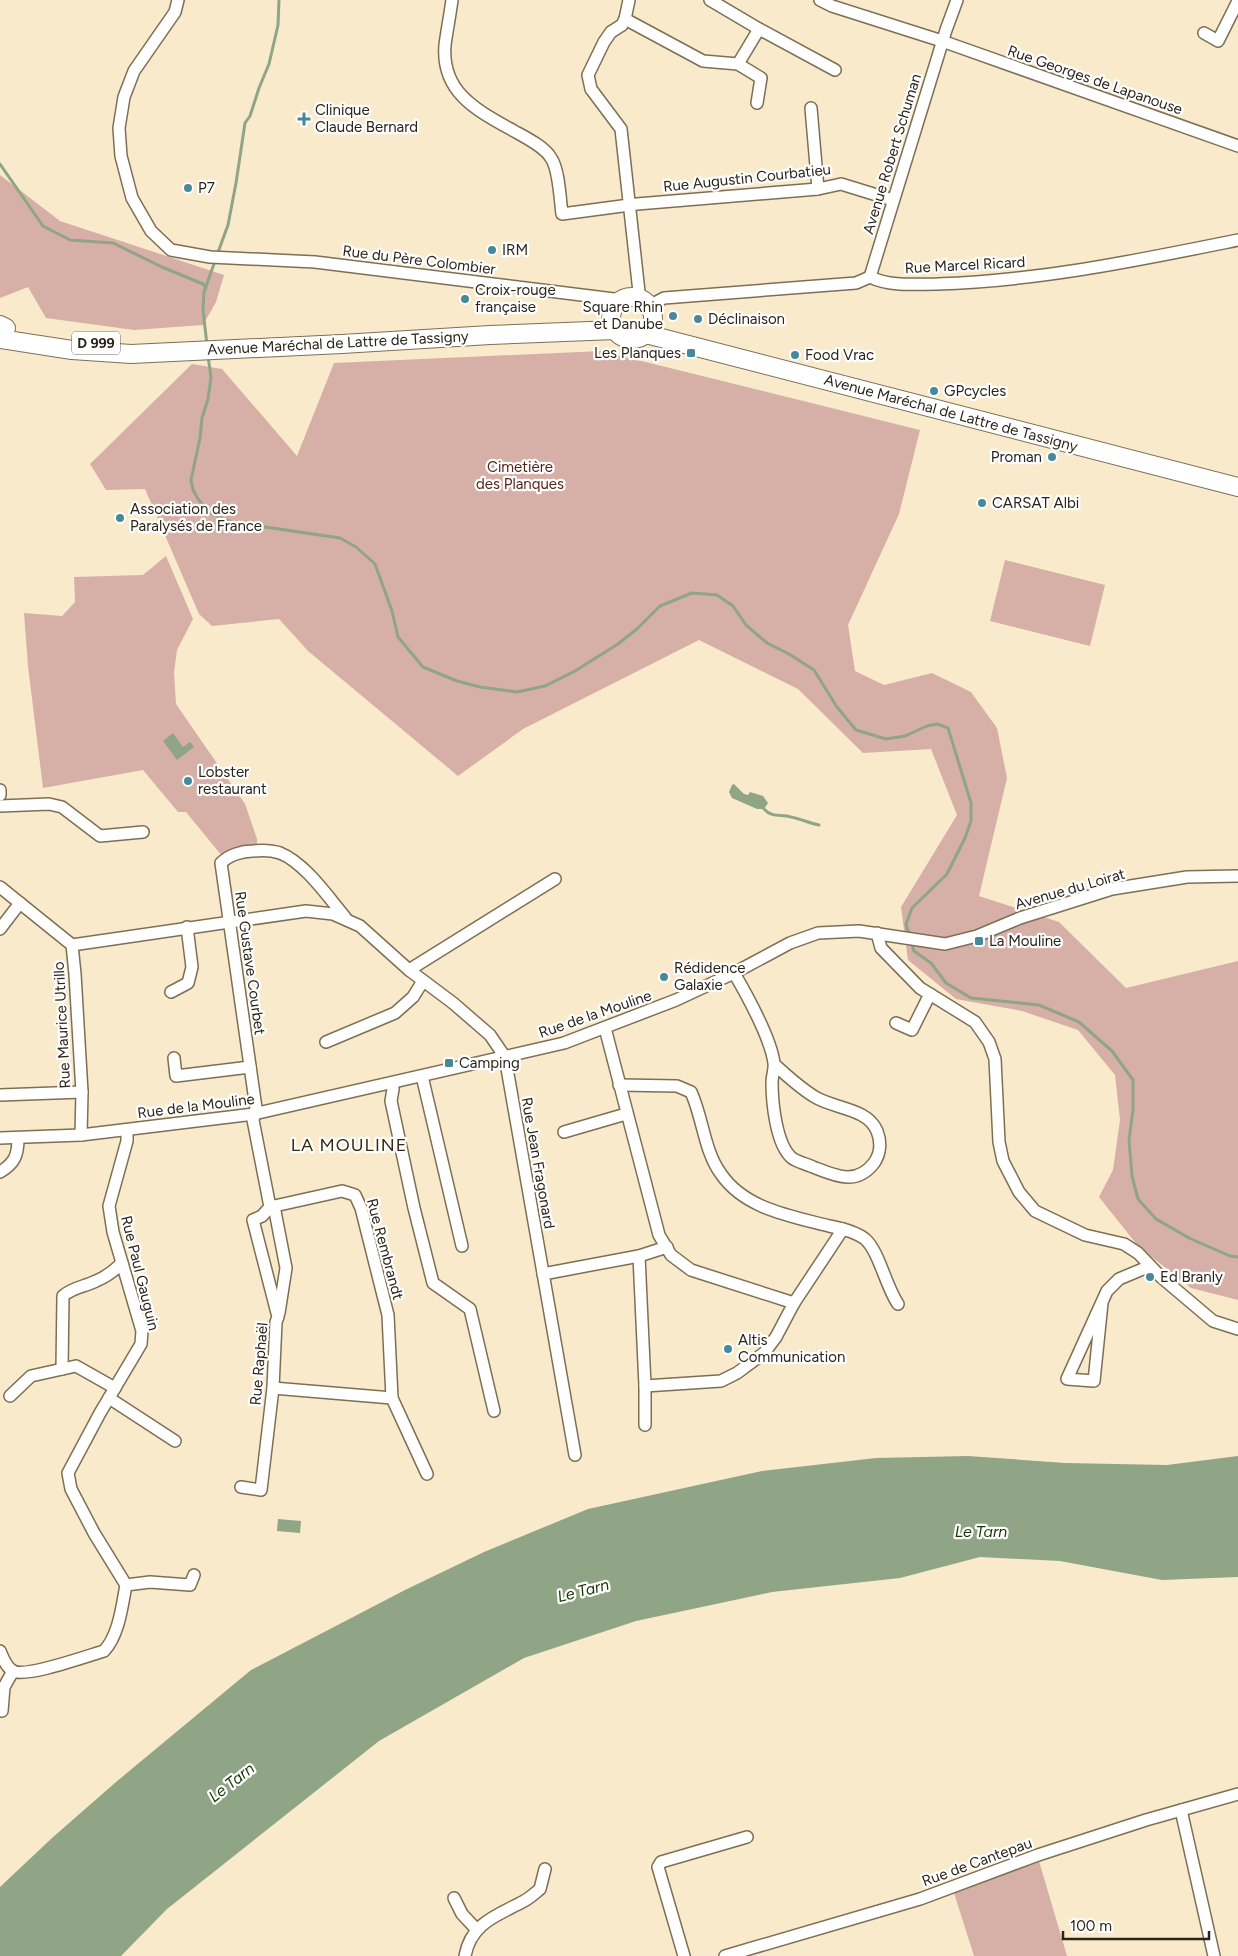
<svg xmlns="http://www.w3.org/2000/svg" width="1238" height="1956" font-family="Figtree,sans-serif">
  <rect width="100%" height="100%" fill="#faeacc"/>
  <!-- green -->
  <g fill="#d6afa7">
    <path d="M0,175L60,221L224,275L216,302L203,325L134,330L46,318L28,287L0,298Z"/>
    <path d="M601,351L920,430L899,514L848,625L855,671L884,685L932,673L971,692L997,728L1007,778L979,896L1059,922L1126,988L1238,961V1300L1191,1288L1138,1246L1099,1197L1113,1170L1120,1120L1115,1075L1078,1030L1022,1011L956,999L908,960L901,907L957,815L931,749L863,753L798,689L699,640L523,729L458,776L308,651L279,619L212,626L199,614L145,489L106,490L90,464L192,364L222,369L297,456L334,363Z"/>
    <path d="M166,556L193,619L177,650L174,672L176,704L245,804L257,839V846H242L222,856L186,812H178L143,770L43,788L28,666L24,613L62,616L75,602L74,577L143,575Z"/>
    <path d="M1005,560L1105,585L1090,646L990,621Z"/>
    <path d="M1039,1861L1067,1956H974L954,1893Z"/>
  </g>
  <!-- water -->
  <g fill="#8fa585">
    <path d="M173,733L183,747L190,742L194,747L177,760L163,741Z"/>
    <path d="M734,784L744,794L748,795L750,792L763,796L768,803L764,809H757L732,798L729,792L732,785Z"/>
    <path d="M968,1456L1065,1463L1167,1465L1238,1456V1577L1162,1580L1060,1561L980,1557L900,1578L772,1592L636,1621L524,1658L379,1741L167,1909L121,1956H0V1887L52,1838L116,1782L251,1670L405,1590L484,1552L588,1509L762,1471L876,1458Z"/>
    <path d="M278,1519L301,1521L300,1533L277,1531Z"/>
  </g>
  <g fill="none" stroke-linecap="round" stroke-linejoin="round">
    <!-- stream -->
    <g stroke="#8fa585" stroke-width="3">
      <path d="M0,164L43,226L70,240L113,243L162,267L203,284L206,288"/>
      <path d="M217,255L228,225L236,183L245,123L250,116L259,88L269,64L278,25L279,0"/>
      <path d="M207,345L203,310L204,292L215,261"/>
      <path d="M208,356L211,377L208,399L202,418L200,438L191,480L193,490L198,499L210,513L231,522L340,538L356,547L375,564L392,611L398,637L423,667L457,681L480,687L517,692L545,686L575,671L618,644L638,628L660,606L692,593L717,595L733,606L746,625L767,643L789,654L814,670L837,707L856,730L886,739L905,736L927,726L937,724L948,728L971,803V821L965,838L947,874L912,908L906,924L909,935"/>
      <path d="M764,809C772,818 781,814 791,817C801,819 809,823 819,825"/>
      <path d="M911,941L914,951L931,963L946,983L971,998L1039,1005L1079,1022L1112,1051L1133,1080V1110L1129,1140L1132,1176L1138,1199L1156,1219L1189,1238L1230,1256L1238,1257"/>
    </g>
    <defs>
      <g id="minor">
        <path d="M178,0L175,12L134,71L124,97L119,128L121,156L132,198L151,231L171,250L210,257L315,262L622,300"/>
        <path d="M452,0C450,15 447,30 445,45C441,93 478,111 514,131C525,137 545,147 551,158C559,169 560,199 562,214L637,204L818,189L841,184L893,200"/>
        <path d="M629,0L625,19L622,25L611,32L604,42L588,75L591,89L621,129L639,292L638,298"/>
        <path d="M710,0L759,29L738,64"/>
        <path d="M820,0L832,6L942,41L1238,146"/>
        <path d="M625,19L703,61L738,64L761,78L757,103"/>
        <path d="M759,29L835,70"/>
        <path d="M1204,33L1218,41L1238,1"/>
        <path d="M811,108L818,189"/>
        <path d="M870,277L946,30L957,0"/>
        <path d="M649,306L664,298L856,283L870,277C891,287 915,284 937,284C1039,281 1139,260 1238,240"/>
        <path d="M0,790V795"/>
        <path d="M0,806L49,804L62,807L100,836L143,832"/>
        <path d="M0,887L72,945L75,974L82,1092L81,1135"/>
        <path d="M0,929L20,903"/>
        <path d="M877,933L881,948L920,988L975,1022L989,1042L995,1059L999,1142L1003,1161L1019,1192L1035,1211L1085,1235L1124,1244L1138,1253L1161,1277L1213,1321L1238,1329"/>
        <path d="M72,945L306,911L333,914L360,926L409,970L453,1003L490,1035L505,1057L575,1455"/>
        <path d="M409,970L555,879"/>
        <path d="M734,973C747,995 771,1039 774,1063C775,1069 772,1076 772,1082C772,1102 776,1145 792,1158C797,1162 807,1164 813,1167C836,1176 856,1186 874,1163C881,1153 881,1141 877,1131C867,1108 835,1109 815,1097C800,1088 787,1076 774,1064"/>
        <path d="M171,992L188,983L192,967L187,927"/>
        <path d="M896,1023L912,1030L930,994"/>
        <path d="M605,1028L659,1235L671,1255L691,1270L794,1303"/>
        <path d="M326,1042L395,1013L413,997L423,981"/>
        <path d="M174,1058L176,1076L250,1067"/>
        <path d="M422,1076L462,1246"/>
        <path d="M392,1083L393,1089L391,1101L414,1208L433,1283L470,1309L494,1411"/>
        <path d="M619,1085L677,1086L691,1092C703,1118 704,1151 721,1174C745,1209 791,1216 829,1226C840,1228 856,1232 865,1239C879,1251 886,1287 898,1304"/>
        <path d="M0,1095L82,1092"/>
        <path d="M564,1132L626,1114"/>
        <path d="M0,1138L81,1135L254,1114L564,1043L676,1000L734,973L790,943L818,933L859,931L945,944L977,936L1020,918L1112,889L1187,877L1238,876"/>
        <path d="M0,1172C15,1163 18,1155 18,1138"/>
        <path d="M274,1206L286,1268L279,1313"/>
        <path d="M270,1207L342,1191L355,1195L361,1208L388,1315L392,1398L427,1474"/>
        <path d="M639,1256L645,1386V1425"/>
        <path d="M543,1274L639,1256L667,1247"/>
        <path d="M1102,1303L1094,1381L1067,1379L1107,1291L1119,1279L1150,1266"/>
        <path d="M62,1369L63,1296C73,1287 84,1287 96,1281C106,1277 114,1271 122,1263"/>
        <path d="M645,1386L721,1381L737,1373L764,1353L776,1337L794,1303L843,1229"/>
        <path d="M273,1388L392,1398"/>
        <path d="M10,1396L31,1376L76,1366L115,1388"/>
        <path d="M109,1398L175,1441"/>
        <path d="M241,1487L261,1490L273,1388L276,1322L278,1317L253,1220L262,1216L270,1207L253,1120L256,1108L221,863C229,855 242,851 253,851C262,850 271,850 280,853C305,863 328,897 345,917"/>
        <path d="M126,1585L150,1582L190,1585L194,1575"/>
        <path d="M0,1651C3,1658 6,1667 13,1671C26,1678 87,1656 104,1651C119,1635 122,1606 126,1585L94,1533L71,1489L68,1473L100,1413L141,1344L142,1331L113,1232L109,1206L127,1141V1130"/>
        <path d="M2,1711L4,1687L13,1671"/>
        <path d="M1181,1810L1214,1956"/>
        <path d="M454,1898L462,1914L477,1930"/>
        <path d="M465,1956C471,1922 499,1915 524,1901C530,1898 535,1893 540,1889L545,1869"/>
        <path d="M684,1956L658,1867L661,1862L747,1837"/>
        <path d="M725,1956L920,1899L1038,1855L1146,1820L1238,1794"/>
      </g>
      <g id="primary">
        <circle cx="632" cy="318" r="21"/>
        <path d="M0,325L6,328"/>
        <path d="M646,334L1238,487"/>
        <path d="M0,339L72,350L131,354L342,344L490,335L615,330"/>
      </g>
    </defs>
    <!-- minor casing -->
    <use href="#minor" stroke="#7d6f54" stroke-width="14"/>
    <!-- primary casing -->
    <use href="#primary" stroke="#7d6f54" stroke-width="20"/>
    <!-- minor -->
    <use href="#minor" stroke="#fff" stroke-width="11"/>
    <!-- primary -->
    <use href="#primary" stroke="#fff" stroke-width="18"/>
  </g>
  <!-- markers -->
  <g fill="#468a99" stroke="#fff" stroke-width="2">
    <path d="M301.5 111.5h5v5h5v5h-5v5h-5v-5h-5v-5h5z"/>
    <circle cx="188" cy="188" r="5"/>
    <circle cx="492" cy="250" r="5"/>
    <circle cx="465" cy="299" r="5"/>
    <circle cx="673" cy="316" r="5"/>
    <circle cx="698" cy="319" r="5"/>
    <rect x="686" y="348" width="10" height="10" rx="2.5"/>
    <circle cx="795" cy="355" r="5"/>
    <circle cx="934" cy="391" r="5"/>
    <circle cx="1052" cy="457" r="5"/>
    <circle cx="982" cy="503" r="5"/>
    <circle cx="120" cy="518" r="5"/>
    <circle cx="188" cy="781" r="5"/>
    <rect x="974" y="936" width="10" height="10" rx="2.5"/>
    <circle cx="664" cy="977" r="5"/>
    <rect x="444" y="1058" width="10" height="10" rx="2.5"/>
    <circle cx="1150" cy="1277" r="5"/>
    <circle cx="728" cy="1349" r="5"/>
  </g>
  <g text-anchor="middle" stroke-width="4.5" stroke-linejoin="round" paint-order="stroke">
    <!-- shield labels -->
    <rect fill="#fff" stroke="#6a665e" stroke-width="1" x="72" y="331.5" width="48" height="23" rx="4"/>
    <g font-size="14" font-weight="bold" fill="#2a2419">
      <text x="96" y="348">D 999</text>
    </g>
    <!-- street labels -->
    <g font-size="15" fill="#2a2419" stroke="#fff">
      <text transform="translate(1095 80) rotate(19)" y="5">Rue Georges de Lapanouse</text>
      <text transform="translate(892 154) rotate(-73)" y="5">Avenue Robert Schuman</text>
      <text transform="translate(747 178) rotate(-6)" y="5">Rue Augustin Courbatieu</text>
      <text transform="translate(419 260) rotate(7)" y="5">Rue du Père Colombier</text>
      <text transform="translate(965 265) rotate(-3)" y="5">Rue Marcel Ricard</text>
      <text transform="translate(338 343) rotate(-3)" y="5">Avenue Maréchal de Lattre de Tassigny</text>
      <text transform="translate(951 413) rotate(15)" y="5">Avenue Maréchal de Lattre de Tassigny</text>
      <text transform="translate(1070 889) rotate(-16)" y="5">Avenue du Loirat</text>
      <text transform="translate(250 963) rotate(82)" y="5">Rue Gustave Courbet</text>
      <text transform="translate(595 1014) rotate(-19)" y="5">Rue de la Mouline</text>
      <text transform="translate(62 1025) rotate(-93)" y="5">Rue Maurice Utrillo</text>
      <text transform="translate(196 1106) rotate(-7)" y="5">Rue de la Mouline</text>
      <text transform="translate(538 1163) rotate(80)" y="5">Rue Jean Fragonard</text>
      <text transform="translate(385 1249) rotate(75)" y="5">Rue Rembrandt</text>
      <text transform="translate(140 1273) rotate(76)" y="5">Rue Paul Gauguin</text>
      <text transform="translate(259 1364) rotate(-85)" y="5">Rue Raphaël</text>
      <text transform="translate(977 1862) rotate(-20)" y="5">Rue de Cantepau</text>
    </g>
    <!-- poi labels -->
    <g font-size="15" fill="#2a2419" stroke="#fff" text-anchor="start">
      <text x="315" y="115">Clinique<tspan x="315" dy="17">Claude Bernard</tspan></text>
      <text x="198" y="193">P7</text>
      <text x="502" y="255">IRM</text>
      <text x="475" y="295">Croix-rouge<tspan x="475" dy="17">française</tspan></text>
      <text x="663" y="312" text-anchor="end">Square Rhin<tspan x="663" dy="17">et Danube</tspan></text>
      <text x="708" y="324">Déclinaison</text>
      <text x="681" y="358" text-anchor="end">Les Planques</text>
      <text x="805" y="360">Food Vrac</text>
      <text x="944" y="396">GPcycles</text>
      <text x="1042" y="462" text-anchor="end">Proman</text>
      <text x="992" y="508">CARSAT Albi</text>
      <text x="130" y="514">Association des<tspan x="130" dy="17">Paralysés de France</tspan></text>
      <text x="198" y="777">Lobster<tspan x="198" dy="17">restaurant</tspan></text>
      <text x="989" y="946">La Mouline</text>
      <text x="674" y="973">Rédidence<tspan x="674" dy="17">Galaxie</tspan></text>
      <text x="459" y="1068">Camping</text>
      <text x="1160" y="1282">Ed Branly</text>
      <text x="738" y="1345">Altis<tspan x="738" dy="17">Communication</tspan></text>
    </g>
    <!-- park labels -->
    <g font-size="15" fill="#59221a" stroke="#fff">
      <text x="520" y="472">Cimetière<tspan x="520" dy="17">des Planques</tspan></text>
    </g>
    <!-- water labels -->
    <g font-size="16" font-style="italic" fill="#183503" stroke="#fff">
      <text x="981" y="1537">Le Tarn</text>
      <text transform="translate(583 1590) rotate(-14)" y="6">Le Tarn</text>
      <text transform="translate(231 1782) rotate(-38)" y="6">Le Tarn</text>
    </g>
    <!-- quarter labels -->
    <g font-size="18" letter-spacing="1" fill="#362911" stroke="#fff">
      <text x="349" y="1151">LA MOULINE</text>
    </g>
  </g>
  <!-- scale -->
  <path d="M1063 1931v8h146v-8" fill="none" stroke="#2a2419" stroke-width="2.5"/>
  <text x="1070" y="1931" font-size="15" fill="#2a2419" stroke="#ffffff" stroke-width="4" paint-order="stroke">100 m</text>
</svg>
